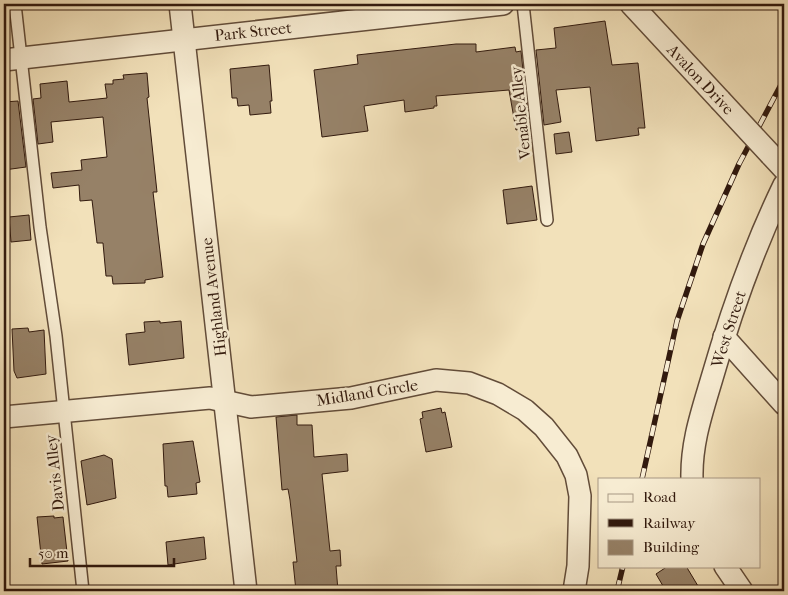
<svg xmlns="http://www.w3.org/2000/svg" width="788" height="595" font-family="'IM FELL French Canon',serif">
  <rect width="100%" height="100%" fill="#f2e1ba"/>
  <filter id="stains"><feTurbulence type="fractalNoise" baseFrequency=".004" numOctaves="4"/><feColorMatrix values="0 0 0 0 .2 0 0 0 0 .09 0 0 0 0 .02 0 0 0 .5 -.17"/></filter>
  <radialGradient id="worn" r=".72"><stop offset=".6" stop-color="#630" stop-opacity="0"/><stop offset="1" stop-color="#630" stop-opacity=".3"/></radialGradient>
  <!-- building -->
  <g fill="#968167" stroke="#321a0e">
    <path d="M605,21L612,65L638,63L645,128H638L639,135L596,141L590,87L556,90L561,122L544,125L536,50L556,48L554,28Z"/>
    <path d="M456,44H476V52L515,47L516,52L521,51L529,127L516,130L509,90L436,96L437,106H434V108L405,112L404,100L364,106L368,131L322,137L314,70L358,64L357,55Z"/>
    <path d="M269,65L272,101H270L271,113L250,115L249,105L238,106L237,98H232L230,69Z"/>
    <path d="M147,73L149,97L147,98L157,192H153L163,277L145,280V283L113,284L112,276H106L103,243H97L92,200L80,201L79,185L53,188L51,173L82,170L81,160L107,157L103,117L51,122L53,142L38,144L33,99L41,98L40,84L67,81L69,102L107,98L105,84H113V80L124,79L123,75Z"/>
    <path d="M18,101L26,167L4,170V102Z"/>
    <path d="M569,132L572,152L556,154L554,134Z"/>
    <path d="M532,186L537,220L507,224L503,190Z"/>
    <path d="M29,215L31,240L11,242L9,217Z"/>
    <path d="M160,321V323L181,321L184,358L129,365L126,334L145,332L144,322Z"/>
    <path d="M28,328L29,332L44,330L46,374L17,378L14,371L12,329Z"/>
    <path d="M441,408L442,413L445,412L452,447L426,452L420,419L423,418L422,412Z"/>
    <path d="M297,415V425H312L314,457L347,454L348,471L322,474L330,551L340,550L341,566H336L338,591H296L293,562H297L290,500L288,489L282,490L276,417Z"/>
    <path d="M193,441L200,482L196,483L197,494L168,497L167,486H165L163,444Z"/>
    <path d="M104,455L112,459L116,498L87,505L81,461Z"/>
    <path d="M54,516V518L63,517L68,561L42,564L37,517Z"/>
    <path d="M204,537L206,559L168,565L166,542Z"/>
    <path d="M668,566H686L701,591H666L656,574Z"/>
  </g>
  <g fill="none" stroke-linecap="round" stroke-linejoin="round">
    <defs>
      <g id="lane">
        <path d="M15,4L40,227L56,336L83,591"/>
        <path d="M523,4L547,220"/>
      </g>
      <g id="street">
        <path d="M180,4L246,591"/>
        <path d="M631,4L720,100"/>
        <path d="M4,60L503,4"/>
        <path d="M771,155L784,169"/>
        <path d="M724,337L784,404"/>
        <path d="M4,417L210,398L251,407L351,398L436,380L469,383L498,394L525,410L544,427L567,456L576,475L580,496L578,566L574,591"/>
        <path d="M692,479C691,443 702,412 712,378C731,312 754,247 784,185"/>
        <path d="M725,566L742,591"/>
      </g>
    </defs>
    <!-- lane casing -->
    <use href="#lane" stroke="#624c39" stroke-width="14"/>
    <!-- street casing -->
    <use href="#street" stroke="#624c39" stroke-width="24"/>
    <!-- lane -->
    <use href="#lane" stroke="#f7ecd2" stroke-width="11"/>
    <!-- street -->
    <use href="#street" stroke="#f7ecd2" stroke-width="21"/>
    <defs>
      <g id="rail">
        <path d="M642,479L677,321L703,244L739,164L784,79"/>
        <path d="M617,591L623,566"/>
      </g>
    </defs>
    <!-- rail casing -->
    <use href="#rail" stroke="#321a0e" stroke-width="5.5"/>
    <!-- rail -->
    <use href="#rail" stroke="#f7ecd2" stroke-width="4" stroke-dasharray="11" stroke-linecap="butt"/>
    <defs>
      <path id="street-bridge" d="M720,100L771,155"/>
    </defs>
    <!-- street-bridge casing -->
    <use href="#street-bridge" stroke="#624c39" stroke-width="24" stroke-linecap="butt"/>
    <!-- street-bridge -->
    <use href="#street-bridge" stroke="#f7ecd2" stroke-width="21"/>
  </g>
  <g text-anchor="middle" stroke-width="5" stroke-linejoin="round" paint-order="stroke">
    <!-- street labels -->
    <g font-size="16" fill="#321a0e" stroke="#f7ecd2">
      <text transform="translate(253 31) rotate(-6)" y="6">Park Street</text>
      <text transform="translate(701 79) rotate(47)" y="6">Avalon Drive</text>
      <text transform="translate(520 113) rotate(-96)" y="6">Venable Alley</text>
      <text transform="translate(213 297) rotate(-97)" y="6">Highland Avenue</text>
      <text transform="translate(728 329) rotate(-72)" y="6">West Street</text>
      <text transform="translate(367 392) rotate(-9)" y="6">Midland Circle</text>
      <text transform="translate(54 473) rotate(-96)" y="6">Davis Alley</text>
    </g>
  </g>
  <!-- margin -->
  <rect width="788" height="595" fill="none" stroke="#f2e1ba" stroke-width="20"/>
  <rect x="5" y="5" width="778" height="585" fill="none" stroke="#321a0e" stroke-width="2.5"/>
  <rect x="10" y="10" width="768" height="575" fill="none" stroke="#321a0e"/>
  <!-- legend -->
  <rect x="598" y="478" width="162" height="90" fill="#f7ecd2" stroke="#a89884"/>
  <rect x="608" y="494" width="25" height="8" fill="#f7ecd2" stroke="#a89884"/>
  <text x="643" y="502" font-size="15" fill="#321a0e">Road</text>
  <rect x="608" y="519" width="25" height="8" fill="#321a0e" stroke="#a89884"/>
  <text x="643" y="528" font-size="15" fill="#321a0e">Railway</text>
  <rect x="608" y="540" width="25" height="15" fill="#968167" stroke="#a89884"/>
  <text x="643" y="552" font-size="15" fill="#321a0e">Building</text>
  <!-- scale -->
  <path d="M30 558v8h144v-8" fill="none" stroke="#321a0e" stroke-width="2.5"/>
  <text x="38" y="558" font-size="15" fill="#321a0e" stroke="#f7ecd2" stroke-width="4" paint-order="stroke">50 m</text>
  <rect width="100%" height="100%" filter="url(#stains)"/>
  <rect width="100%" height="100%" fill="url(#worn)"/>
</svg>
